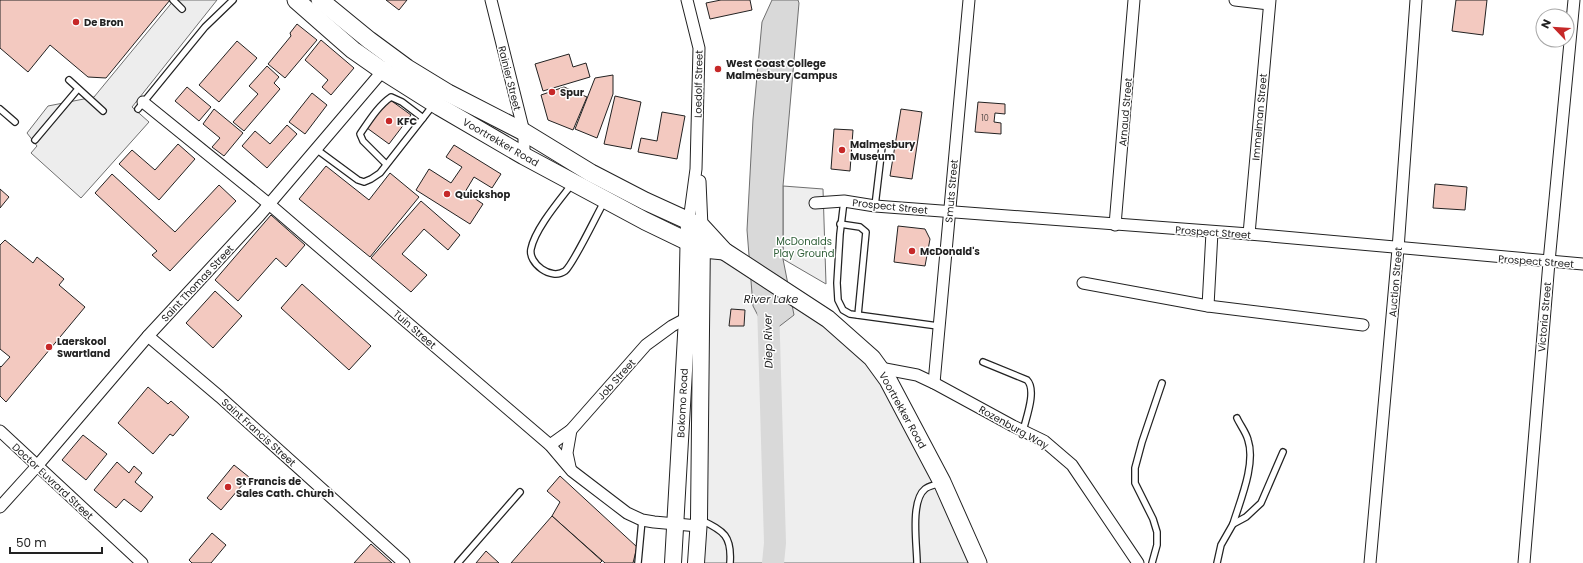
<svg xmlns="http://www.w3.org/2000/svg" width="1583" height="563" font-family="Poppins,sans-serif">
  <rect width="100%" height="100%" fill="#fff"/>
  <!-- green -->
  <g fill="#eee" stroke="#6f6f6f">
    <path d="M783,186L823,189L826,284L783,259Z"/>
    <path d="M703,249L724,251L862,349L978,563H696Z"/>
  </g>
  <!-- parking -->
  <path fill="#ededed" stroke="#6f6f6f" d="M174,0H217L132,107L149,122L81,198L31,153L37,146L27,133L48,106L94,97Z"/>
  <!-- water -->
  <path fill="#d9d9d9" stroke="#6f6f6f" d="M772,0H798L799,3L783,186V259L794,315L768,335L753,306L747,230L753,119L762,22Z"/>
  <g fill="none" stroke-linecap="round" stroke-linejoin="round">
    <!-- river -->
    <path stroke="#d9d9d9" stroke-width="22" d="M768,304L775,543L773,563"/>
  </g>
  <!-- building -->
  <g fill="#f3c9c0" stroke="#222">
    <path d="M0,0H170L106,78L88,77L50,45L28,72L0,48Z"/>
    <path d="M386,0H407L399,10Z"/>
    <path d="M721,0H750L752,10L710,19L706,3Z"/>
    <path d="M1456,0H1487L1483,35L1452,31Z"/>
    <path d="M297,24L317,40L285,78L268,64L291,36L290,33Z"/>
    <path d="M321,40L354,68L331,95L322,87L328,80L305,60Z"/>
    <path d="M237,41L257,58L219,102L199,85Z"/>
    <path d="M569,54L573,67L586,63L590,77L543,91L535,64Z"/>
    <path d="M267,66L279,77L274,83L280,89L244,131L233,122L258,94L249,86Z"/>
    <path d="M613,75V94L597,138L575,129L595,78Z"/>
    <path d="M187,87L211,107L199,121L175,101Z"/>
    <path d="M564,87L587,97L573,130L548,120L541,95Z"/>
    <path d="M312,93L327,105L305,134L289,122Z"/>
    <path d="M615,96L641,102L631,149L604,144Z"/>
    <path d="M389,99L411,115L389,144L367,128Z"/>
    <path d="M978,102L1005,104V114L995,113L994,122L1001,123V134L975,132Z"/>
    <path d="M214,109L243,133L224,156L212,147L220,138L203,124Z"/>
    <path d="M901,109L922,112L912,179L890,176Z"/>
    <path d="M662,112L685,116L677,159L638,152L641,138L657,141Z"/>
    <path d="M287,125L297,134L267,168L242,146L255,131L270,144Z"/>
    <path d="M834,129L853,130L850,171L831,169Z"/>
    <path d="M178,144L195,159L159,200L119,164L132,150L155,170Z"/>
    <path d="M454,145L501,174L492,188L474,177L465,192L483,204L470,224L416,190L429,169L451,183L462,167L446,157Z"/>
    <path d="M326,166L369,200L390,173L419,197L370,257L299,199Z"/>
    <path d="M112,174L175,232L219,185L236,201L170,271L152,255L157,251L95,193Z"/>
    <path d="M1435,184L1467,187L1465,210L1433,208Z"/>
    <path d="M0,189L9,197L0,208Z"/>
    <path d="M421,201L460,235L448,250L424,229L402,254L427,275L411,292L371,258Z"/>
    <path d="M271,215L305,245L286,267L276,258L238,301L215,280Z"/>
    <path d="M898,226L925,229L930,239L925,266L894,262Z"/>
    <path d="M5,240L33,263L37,257L64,279L59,285L85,307L6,402L0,396V366L1,367L10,357L0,349V245Z"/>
    <path d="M302,284L371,346L349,370L281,308Z"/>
    <path d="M215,291L242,316L213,348L186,323Z"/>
    <path d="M731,309L745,310L744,326H729Z"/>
    <path d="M148,387L168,404L171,401L189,417L173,436L170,434L153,454L118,423Z"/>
    <path d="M83,435L107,454L86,480L62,460Z"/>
    <path d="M117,462L129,473L134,466L142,473L135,482L153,497L141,512L124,499L116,508L94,490Z"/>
    <path d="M234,465L249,477L221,510L207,498Z"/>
    <path d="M560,476L637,547L633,563H605L552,516L560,502L547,491Z"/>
    <path d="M552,516L602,561L600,563H511Z"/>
    <path d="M212,533L226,545L211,563H192L189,560Z"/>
    <path d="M371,544L392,563H354Z"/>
    <path d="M486,551L499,563H476Z"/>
  </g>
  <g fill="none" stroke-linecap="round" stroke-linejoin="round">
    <defs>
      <g id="lane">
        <path d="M173,0L182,9"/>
        <path d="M69,80L103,111"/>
        <path d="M0,109L15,122"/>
        <path d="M138,109L205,27L233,0"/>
        <path d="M35,140L78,89"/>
        <path d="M316,149L358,180L364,182L371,179L380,173L434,104"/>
        <path d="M386,164L363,141L360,134C369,121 378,106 391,97L402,102L423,118"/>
        <path d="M572,184C559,201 535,229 531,249C528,263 551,281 565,271C573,265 597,214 604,202"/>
        <path d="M844,201L840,234L837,283L838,300L843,310L850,314L938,326"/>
        <path d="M875,206L882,147"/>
        <path d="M840,224L860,227L866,232L858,315"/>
        <path d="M983,362L1027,380C1037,390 1026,418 1023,431"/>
        <path d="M701,520C724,531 732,536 730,563"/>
        <path d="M1233,524C1240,501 1256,464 1248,440C1246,432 1240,425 1237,418"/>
        <path d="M458,563L520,492"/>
        <path d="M638,563L642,520"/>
        <path d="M917,563C917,546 910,501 925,489C928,486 935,485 940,483"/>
        <path d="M1152,563L1157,545V532L1153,519L1135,483V468L1142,442L1162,383"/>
        <path d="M1217,563L1221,545L1233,524L1246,517L1261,503L1283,452"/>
      </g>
      <g id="street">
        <path d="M491,0L524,132V156"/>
        <path d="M687,0L699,48L696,169L689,221"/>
        <path d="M1235,0L1269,4"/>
        <path d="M143,102L269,204L550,445L572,471L627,513L642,520L654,522L698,526"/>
        <path d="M700,181L702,227"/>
        <path d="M815,203L844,201L875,206L1249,234L1583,264"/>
        <path d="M1115,225L1134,0"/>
        <path d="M1249,234L1270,0"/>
        <path d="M1083,283L1208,306L1363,325"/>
        <path d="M1208,306L1212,232"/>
        <path d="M148,336L220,397L404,563"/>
        <path d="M880,368L917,375L934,383L1013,426L1044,441L1072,465L1138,563"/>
        <path d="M934,383L969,0"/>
        <path d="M0,431L142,563"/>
        <path d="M550,445L571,430L646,345L672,326L687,318"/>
        <path d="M570,467L567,453L571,430"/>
        <path d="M0,507L37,466L148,336L259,216L386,67"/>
        <path d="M1370,563L1398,249L1416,0"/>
        <path d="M1524,563L1549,262L1574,0"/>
      </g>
      <g id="secondary">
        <path d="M673,563L687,318L689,221"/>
        <path d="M696,563L699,519L702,236"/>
      </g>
      <g id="primary">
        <path d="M296,0L353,50L383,71L440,107L524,156L645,221L703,249L724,251"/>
        <path d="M320,0L369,40L407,68L448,93L524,132L591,173L645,201L702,227L724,251L828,319L872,358L888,380L942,482L978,563"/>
      </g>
    </defs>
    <!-- lane casing -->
    <use href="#lane" stroke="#222" stroke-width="8"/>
    <!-- street casing -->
    <use href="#street" stroke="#222" stroke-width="13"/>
    <!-- secondary casing -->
    <use href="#secondary" stroke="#222" stroke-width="18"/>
    <!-- primary casing -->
    <use href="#primary" stroke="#222" stroke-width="19"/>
    <!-- lane -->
    <use href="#lane" stroke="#fff" stroke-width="5.5"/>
    <!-- street -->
    <use href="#street" stroke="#fff" stroke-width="11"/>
    <!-- secondary -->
    <use href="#secondary" stroke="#fff" stroke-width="16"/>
    <!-- primary -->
    <use href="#primary" stroke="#fff" stroke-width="17"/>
  </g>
  <!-- markers -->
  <g fill="#c62828" stroke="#fff" stroke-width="1.5">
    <circle cx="76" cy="22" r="4"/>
    <circle cx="718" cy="69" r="4"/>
    <circle cx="552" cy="92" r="4"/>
    <circle cx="389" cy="121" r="4"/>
    <circle cx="842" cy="150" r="4"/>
    <circle cx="447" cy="194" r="4"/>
    <circle cx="912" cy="251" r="4"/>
    <circle cx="49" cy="347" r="4"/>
    <circle cx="228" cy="487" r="4"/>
  </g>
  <g text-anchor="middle" stroke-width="3" stroke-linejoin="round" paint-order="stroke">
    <!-- number labels -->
    <g font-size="8" fill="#564c4a">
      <text x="985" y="121">10</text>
    </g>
    <!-- poi labels -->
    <g font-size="10" font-weight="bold" fill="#222" stroke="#fff" text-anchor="start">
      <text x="84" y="26">De Bron</text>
      <text x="726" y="67">West Coast College<tspan x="726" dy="12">Malmesbury Campus</tspan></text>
      <text x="560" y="96">Spur</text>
      <text x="397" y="125">KFC</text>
      <text x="850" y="148">Malmesbury<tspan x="850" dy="12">Museum</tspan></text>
      <text x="455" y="198">Quickshop</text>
      <text x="920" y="255">McDonald's</text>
      <text x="57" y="345">Laerskool<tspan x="57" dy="12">Swartland</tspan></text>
      <text x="236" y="485">St Francis de<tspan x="236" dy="12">Sales Cath. Church</tspan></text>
    </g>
    <!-- street labels -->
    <g font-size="10" fill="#222" stroke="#fff">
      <text transform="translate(510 78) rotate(76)" y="4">Rainier Street</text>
      <text transform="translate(698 84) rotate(-89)" y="4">Loedolf Street</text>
      <text transform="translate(1125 112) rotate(-85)" y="4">Arnaud Street</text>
      <text transform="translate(1259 117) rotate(-85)" y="4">Immelman Street</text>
      <text transform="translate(501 142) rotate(30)" y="4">Voortrekker Road</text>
      <text transform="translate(951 191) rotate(-85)" y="4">Smuts Street</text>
      <text transform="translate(890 206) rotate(6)" y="4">Prospect Street</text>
      <text transform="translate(1213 232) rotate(4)" y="4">Prospect Street</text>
      <text transform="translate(1536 261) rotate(4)" y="4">Prospect Street</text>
      <text transform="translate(1395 282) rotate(-85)" y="4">Auction Street</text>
      <text transform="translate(197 283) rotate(-47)" y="4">Saint Thomas Street</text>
      <text transform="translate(1544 317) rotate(-85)" y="4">Victoria Street</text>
      <text transform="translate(415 329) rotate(41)" y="4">Tuin Street</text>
      <text transform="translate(616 379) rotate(-48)" y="4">Job Street</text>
      <text transform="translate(682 403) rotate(-87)" y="4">Bokomo Road</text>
      <text transform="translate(903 410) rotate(61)" y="4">Voortrekker Road</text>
      <text transform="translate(1014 427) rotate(29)" y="4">Rozenburg Way</text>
      <text transform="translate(259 432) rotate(42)" y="4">Saint Francis Street</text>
      <text transform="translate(53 481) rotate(43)" y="4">Doctor Euvrard Street</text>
    </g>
    <!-- park labels -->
    <g font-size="10" fill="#2f5e38" stroke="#fff">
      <text x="804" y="245">McDonalds<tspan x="804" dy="12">Play Ground</tspan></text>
    </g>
    <!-- water labels -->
    <g font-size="11" font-style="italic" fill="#222" stroke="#fff">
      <text x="771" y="303">River Lake</text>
      <text transform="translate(768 341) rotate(-91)" y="4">Diep River</text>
    </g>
  </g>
  <!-- north arrow -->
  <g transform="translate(1555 28) rotate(295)"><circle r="19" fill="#ffffff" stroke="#a7a7a7"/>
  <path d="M0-3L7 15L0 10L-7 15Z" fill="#c62828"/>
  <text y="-6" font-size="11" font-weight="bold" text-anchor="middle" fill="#222222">N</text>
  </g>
  <!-- scale -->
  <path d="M10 547v6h92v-6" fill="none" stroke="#222222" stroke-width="2"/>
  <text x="16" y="547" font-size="12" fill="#222222" stroke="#ffffff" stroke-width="3" paint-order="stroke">50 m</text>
</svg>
